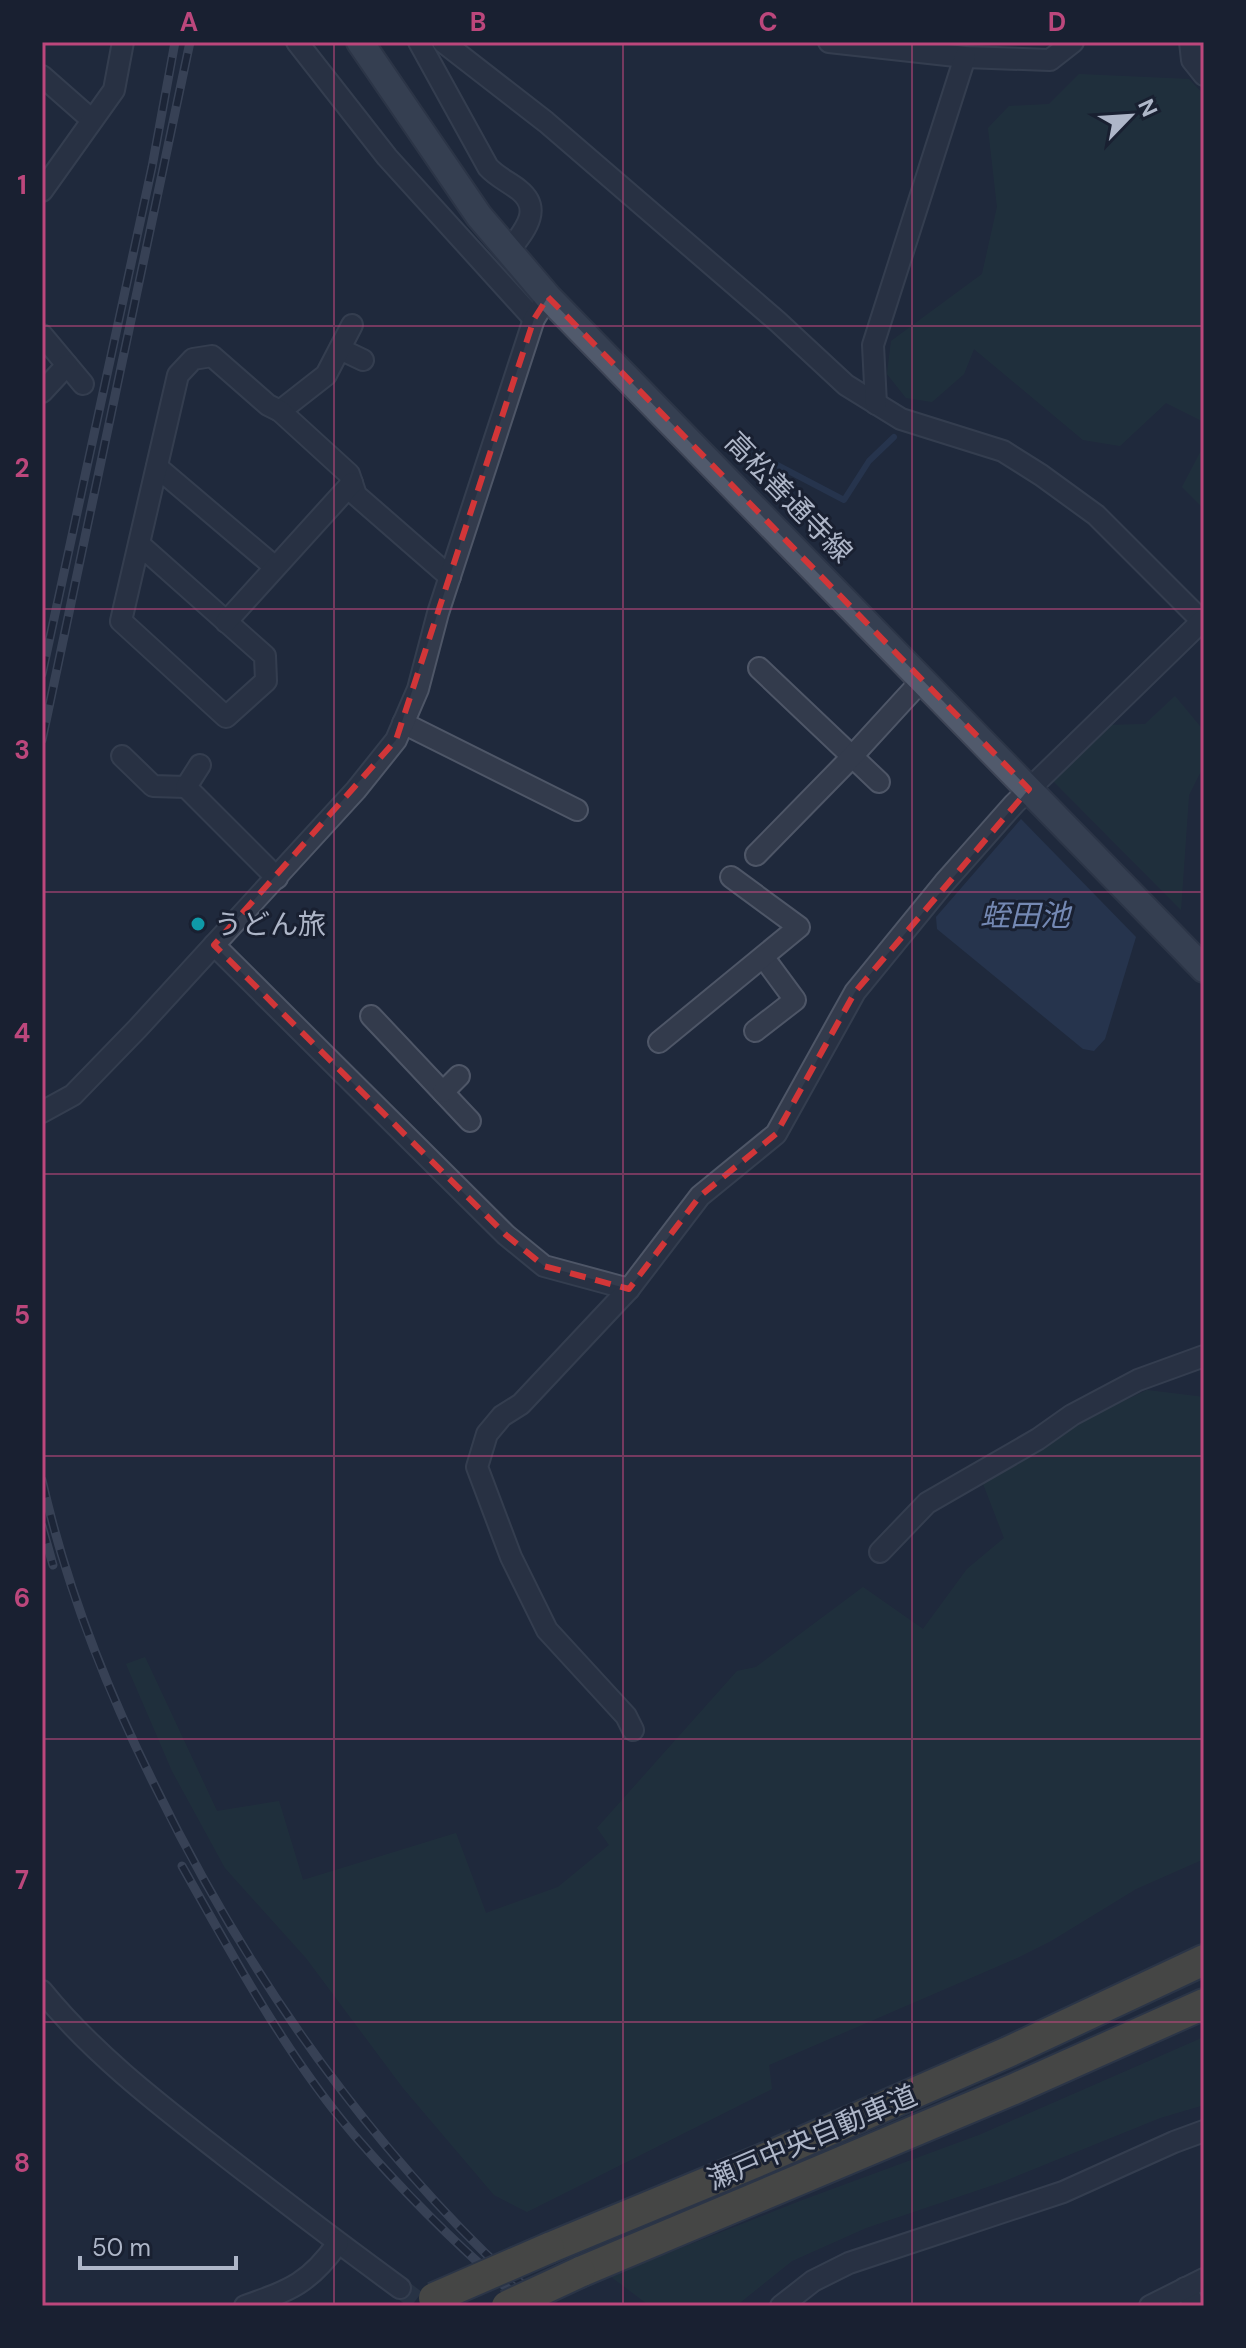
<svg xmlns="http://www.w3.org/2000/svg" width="1246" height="2348" font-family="'DM Sans','Noto Sans JP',sans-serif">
  <rect width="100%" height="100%" fill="#1f293c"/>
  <!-- green -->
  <g fill="#21373d">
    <path d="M1079,74L1189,79L1204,95V422L1166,403L1120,446L1083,440L974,349L964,374L932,402L906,398L887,374L891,341L982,274L997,207L988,128L1009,106L1049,104Z"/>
    <path d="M1204,445V509L1182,487Z"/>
    <path d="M1175,696L1204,731V765L1189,795L1181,910L1053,781L1106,725L1145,724Z"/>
    <path d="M1147,1390L1204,1397V1859L1136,1889L1051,1941L1017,1958L769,2065L772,2089L527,2212L494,2195L403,2088L306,1958L225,1868L172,1771L126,1664L145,1657L217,1811L279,1801L303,1880L456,1833L486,1913L558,1887L609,1845L597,1828L737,1671L756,1667L863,1587L923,1629L967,1569L1004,1538L982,1481L1089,1417Z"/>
    <path d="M1204,2037V2105L1160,2118L1002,2182L866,2228L792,2261L736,2306H650L610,2276L800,2201L979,2135Z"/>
  </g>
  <!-- water -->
  <path fill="#304063" d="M1021,819L1136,937L1105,1039L1094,1051L1083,1049L937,929L936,917Z"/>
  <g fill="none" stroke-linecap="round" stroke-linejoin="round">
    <!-- stream -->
    <path stroke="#304063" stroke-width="6" d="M746,440L762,457L844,500L869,461L894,437"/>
    <!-- minor-tunnel -->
    <path stroke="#343e51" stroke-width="20" stroke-dasharray="20 10" stroke-linecap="butt" d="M400,2288L424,2306"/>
    <defs>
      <g id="minor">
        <path d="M297,42L387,157L534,319"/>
        <path d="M419,42L488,167C497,177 509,182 519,190C544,210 523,232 509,251"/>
        <path d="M443,42L546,122L777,321L846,385L901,419L1003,451L1041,475L1096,515L1204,623"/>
        <path d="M829,42L965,57L1050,60L1073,42"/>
        <path d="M1190,42L1192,60L1204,75"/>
        <path d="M42,76L92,120"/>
        <path d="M42,191L114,90L123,42"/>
        <path d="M42,335L83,384"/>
        <path d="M340,349L363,360"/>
        <path d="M42,392L67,365"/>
        <path d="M876,404L873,345L965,57"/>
        <path d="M280,411L326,375L352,325"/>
        <path d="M157,467L275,567"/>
        <path d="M139,544L265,656L266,681L226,717L121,621L178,375L193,359L212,356L268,405L280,411L349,474L356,495L450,577"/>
        <path d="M226,622L352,483"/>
        <path d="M759,668L879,782"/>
        <path d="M403,723L577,810"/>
        <path d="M122,756L153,786L186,787"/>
        <path d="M200,765L186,787L277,878"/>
        <path d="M756,855L846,763L922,680"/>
        <path d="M214,945L506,1235L544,1266L629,1289"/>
        <path d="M371,1016L470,1121"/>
        <path d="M755,1031L795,1000L764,958"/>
        <path d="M659,1042L799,927L731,877"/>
        <path d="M443,1092L459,1076"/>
        <path d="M42,1112L73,1095L138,1028L356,790L396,740L418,689L438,613L534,319L548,297"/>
        <path d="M880,1552L927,1503L1038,1439L1072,1415L1138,1380L1204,1356"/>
        <path d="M633,1730L626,1716L547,1630L511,1557L477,1467L487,1434L502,1416L521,1404L629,1289L700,1196L776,1134L855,992L944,883L1014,804L1202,621"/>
        <path d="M42,1991C93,2054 160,2105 224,2155C282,2200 341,2245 400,2288"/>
        <path d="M1185,2288L1195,2306"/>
        <path d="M245,2306C290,2290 309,2284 338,2243"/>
        <path d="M781,2306L813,2281L849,2263L1063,2192L1174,2142L1204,2131"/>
        <path d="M1150,2306L1204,2279"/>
      </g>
      <path id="major" d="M360,42L479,216L548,297L1204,969"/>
      <g id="highway">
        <path d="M549,2248L768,2157L1008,2052L1204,1960"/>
        <path d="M580,2272L1014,2089L1204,2004"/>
      </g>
    </defs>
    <!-- minor casing -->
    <use href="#minor" stroke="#4e5667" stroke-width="24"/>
    <!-- major casing -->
    <use href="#major" stroke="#3d4455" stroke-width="30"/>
    <!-- highway casing -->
    <use href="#highway" stroke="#3b4354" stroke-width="34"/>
    <!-- minor -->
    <use href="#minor" stroke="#333b4c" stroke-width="20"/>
    <!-- major -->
    <use href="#major" stroke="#515a6c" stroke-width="26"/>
    <!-- highway -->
    <use href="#highway" stroke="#736950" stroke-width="30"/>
    <defs>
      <g id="rail">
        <path d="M42,674L152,167L175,42"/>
        <path d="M42,740L190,42"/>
        <path d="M42,1480C66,1587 106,1688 155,1786C239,1958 348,2118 485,2253C505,2272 529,2289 551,2306"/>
        <path d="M42,1526L53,1565"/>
        <path d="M182,1866C234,1958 286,2055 355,2136C406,2195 468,2256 528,2306"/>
      </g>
    </defs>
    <!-- rail casing -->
    <use href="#rail" stroke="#555e74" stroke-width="9"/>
    <!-- rail -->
    <use href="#rail" stroke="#192031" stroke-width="6" stroke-dasharray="18" stroke-linecap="butt"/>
    <defs>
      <g id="highway-bridge">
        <path d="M434,2298L549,2248"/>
        <path d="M507,2306L580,2272"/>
      </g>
    </defs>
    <!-- highway-bridge casing -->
    <use href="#highway-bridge" stroke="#3b4354" stroke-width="34" stroke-linecap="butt"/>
    <!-- highway-bridge -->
    <use href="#highway-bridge" stroke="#736950" stroke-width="30"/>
  </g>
  <!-- marked area -->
  <path d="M0 0H1246V2348H0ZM548,297L1029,789L855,992L776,1134L700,1196L629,1289L544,1266L506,1235L214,945L396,740L534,319Z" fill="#1f293c" fill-opacity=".55" fill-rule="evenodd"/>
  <path fill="none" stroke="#d23638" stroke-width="6" stroke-dasharray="16 10" stroke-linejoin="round" d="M548,297L1029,789L855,992L776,1134L700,1196L629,1289L544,1266L506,1235L214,945L396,740L534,319Z"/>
  <!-- grid -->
  <path fill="none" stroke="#bc477c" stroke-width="2" stroke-opacity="0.55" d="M334,42V2306M623,42V2306M912,42V2306M42,326H1204M42,609H1204M42,892H1204M42,1174H1204M42,1456H1204M42,1739H1204M42,2022H1204"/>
  <!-- markers -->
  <circle fill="#0f9aa8" stroke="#192031" stroke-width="3" cx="198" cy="924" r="8"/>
  <g text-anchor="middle" stroke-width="6" stroke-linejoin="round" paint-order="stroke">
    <!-- street labels -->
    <g font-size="28" fill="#aeb6c8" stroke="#192031">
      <text transform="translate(789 497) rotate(46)" y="10">高松善通寺線</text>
      <text transform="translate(812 2137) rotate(-23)" y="10">瀬戸中央自動車道</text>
    </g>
    <!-- poi labels -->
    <g font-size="28" fill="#aeb6c8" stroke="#192031" text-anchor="start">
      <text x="214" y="934">うどん旅</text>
    </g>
    <!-- water labels -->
    <g font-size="30" font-style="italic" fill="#7488b3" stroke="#192031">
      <text x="1025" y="926">蛭田池</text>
    </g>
  </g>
  <!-- border -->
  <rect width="1246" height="2348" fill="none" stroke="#192031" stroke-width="88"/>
  <!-- north arrow -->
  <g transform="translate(1130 116) rotate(65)" stroke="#192031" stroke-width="6" paint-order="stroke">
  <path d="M0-6L14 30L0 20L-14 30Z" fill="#aeb6c8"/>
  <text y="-12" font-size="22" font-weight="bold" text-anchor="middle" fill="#aeb6c8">N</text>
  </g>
  <!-- scale -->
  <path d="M80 2256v12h156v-12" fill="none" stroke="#aeb6c8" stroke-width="4"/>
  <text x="92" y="2256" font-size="24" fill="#aeb6c8" stroke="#192031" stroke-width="6" paint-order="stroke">50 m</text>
  <rect x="44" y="44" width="1158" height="2260" fill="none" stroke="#bc477c" stroke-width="3"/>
  <g font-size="26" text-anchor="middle" font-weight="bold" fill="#bc477c">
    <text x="189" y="31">A</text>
    <text x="478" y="31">B</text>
    <text x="768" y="31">C</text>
    <text x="1057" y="31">D</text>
    <text x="22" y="194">1</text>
    <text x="22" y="477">2</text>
    <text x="22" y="759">3</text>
    <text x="22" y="1042">4</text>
    <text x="22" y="1324">5</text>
    <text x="22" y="1607">6</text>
    <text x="22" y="1889">7</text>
    <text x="22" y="2172">8</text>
  </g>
</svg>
